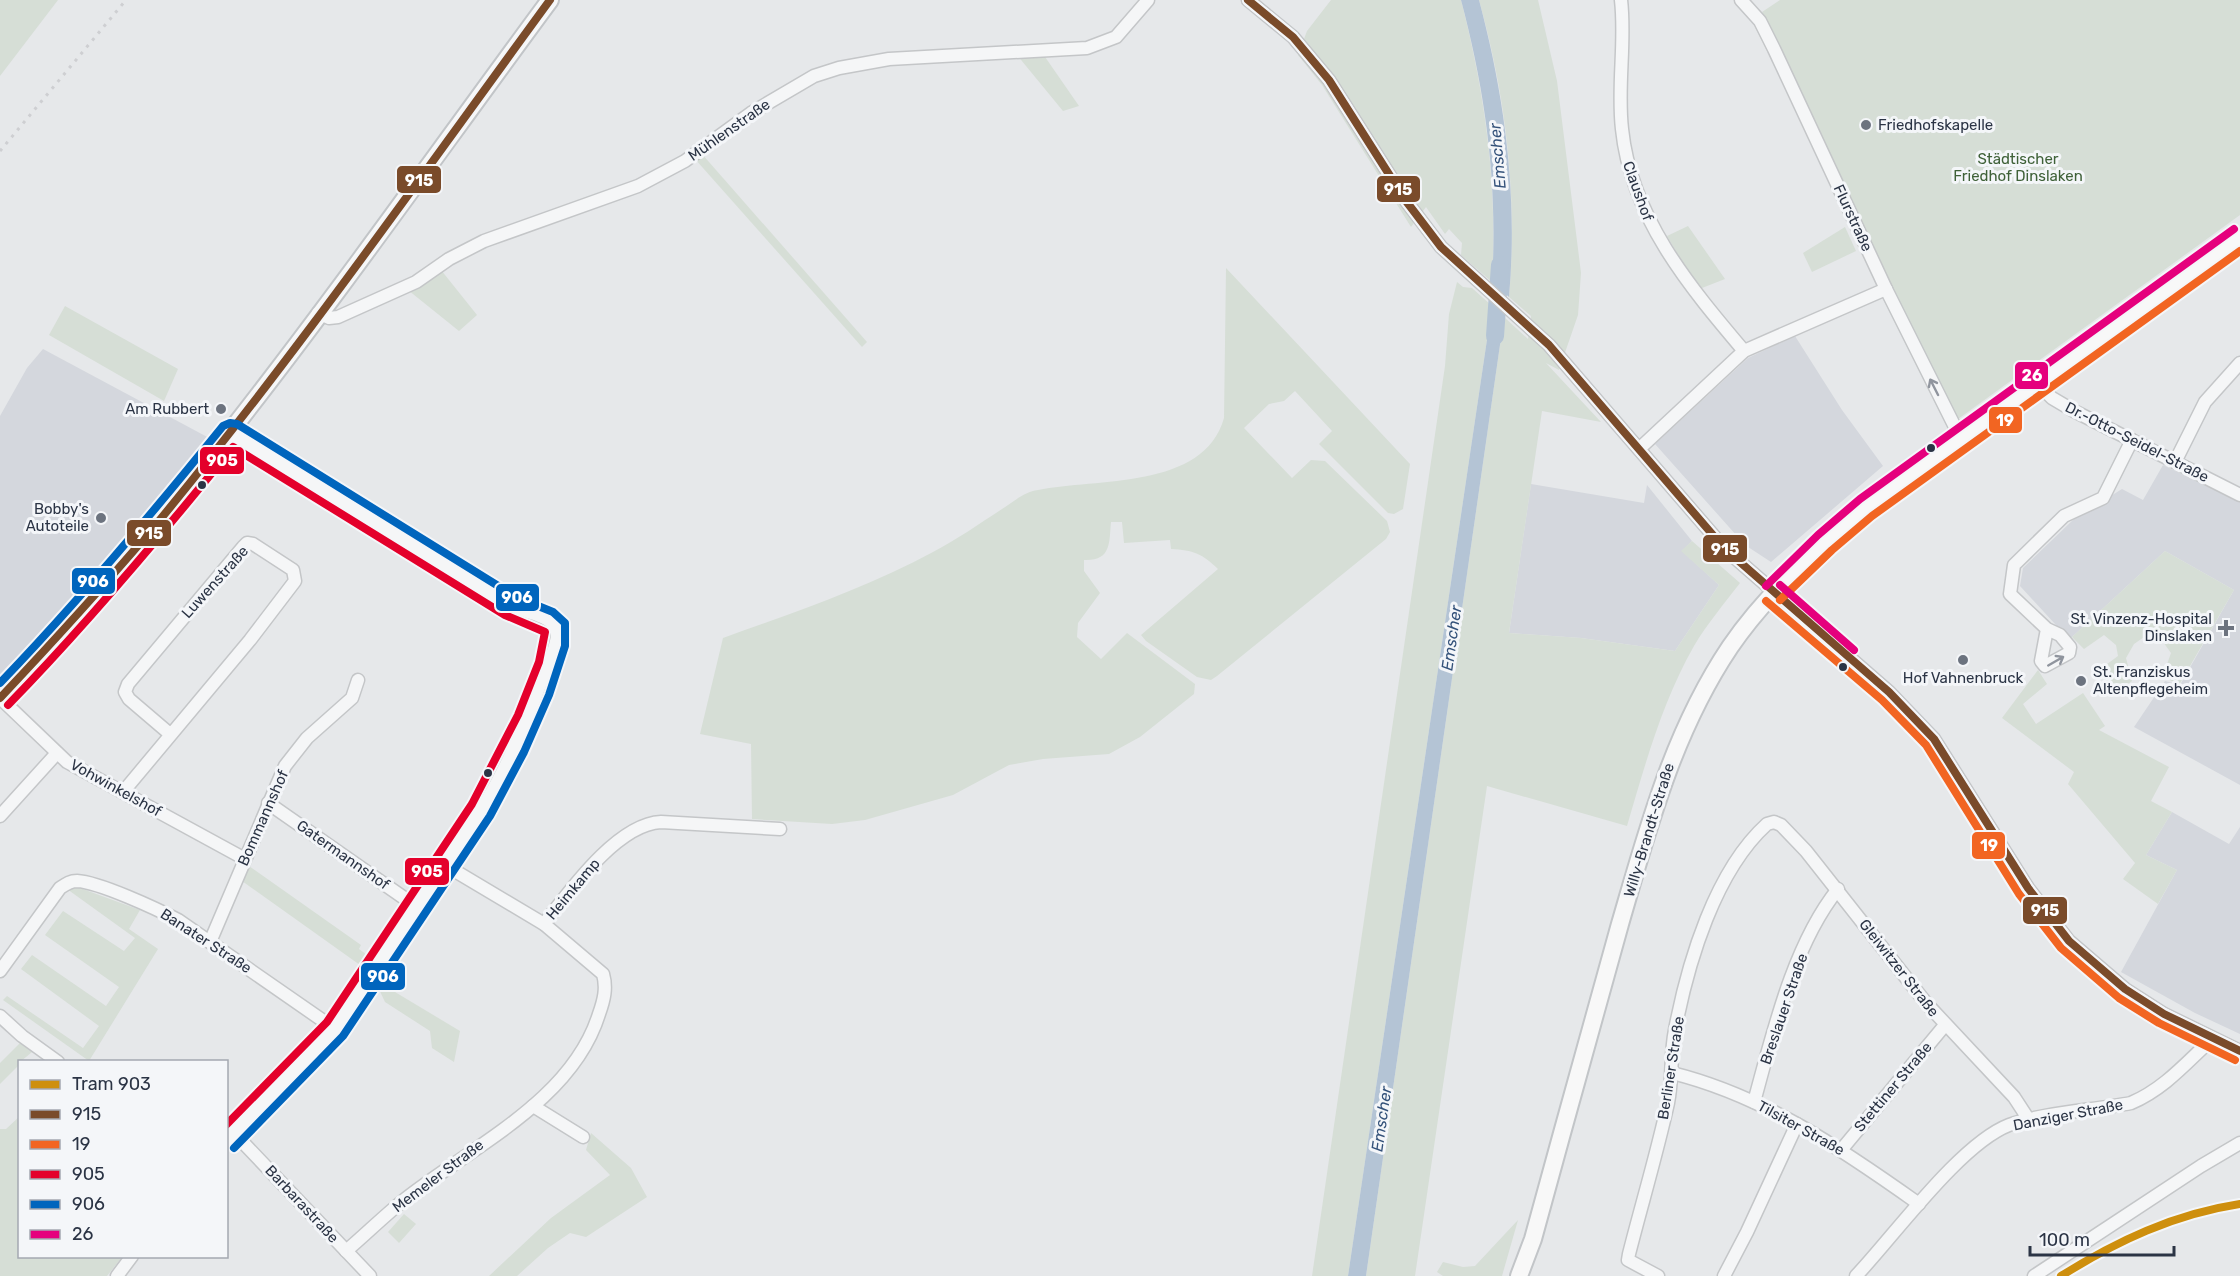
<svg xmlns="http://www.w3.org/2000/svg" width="2240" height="1276" font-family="Rubik,sans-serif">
  <rect width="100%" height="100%" fill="#e6e8ea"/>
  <!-- built -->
  <g fill="#d4d7dd">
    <path d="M1795,336L1842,410L1883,466L1771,562L1745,545L1655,444L1748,358Z"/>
    <path d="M43,349L211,439L149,521L94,585L0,684V416L27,368Z"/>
    <path d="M2163,465L2240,502V785L2134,727L2165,681L2180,685L2234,590L2165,551L2072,637H2067L2020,586L2023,568L2074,519L2122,489L2143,500Z"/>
    <path d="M1531,484L1644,503L1647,485L1692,541L1682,551L1719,585L1675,651L1581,638L1509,633Z"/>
    <path d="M2172,812L2229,844L2240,827V1034L2195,1013L2121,972L2177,870L2146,855Z"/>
  </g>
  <!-- green -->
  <g fill="#d6ded6">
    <path d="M0,0H58L0,76Z"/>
    <path d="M1331,0H1461C1485,94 1498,185 1492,282L1461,255L1462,243L1449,229L1445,234L1426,207L1411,227L1322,85L1298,55L1307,31Z"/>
    <path d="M1479,0H1538L1557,81L1581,273L1578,315L1559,370L1546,363L1601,422L1542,411L1509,633L1581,638L1675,651L1719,585L1681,551L1692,541L1740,583C1724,604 1707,624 1694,646C1662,702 1645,765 1627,826L1487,786L1415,1276H1366L1504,317L1528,339L1531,316L1509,297C1518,196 1506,97 1479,0Z"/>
    <path d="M1780,0H2240V215L1954,422L1762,12Z"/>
    <path d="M1043,54L1079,106L1063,111L1017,55Z"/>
    <path d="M702,154L867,342L862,347L695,159Z"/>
    <path d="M1688,226L1725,279L1702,288L1687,270L1667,236Z"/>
    <path d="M1845,227L1856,251L1812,272L1803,253Z"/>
    <path d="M1226,268L1410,464L1403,509L1394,514L1388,513L1319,444L1332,431L1295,391L1284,401L1269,404L1244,428L1292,478L1311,460L1325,461L1387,521L1390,532L1386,539L1217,676L1211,680L1197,677L1146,641L1141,635L1218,569C1203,554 1193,550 1171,549L1170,540L1124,543L1122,522H1111C1109,542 1112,561 1084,560V571L1100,593L1078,623L1077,637L1101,659L1127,633L1195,684L1194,694L1140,737L1109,754L1043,759L1009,765L953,795L865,820L832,824L752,819L751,744L700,734L723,638C793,613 866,588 933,552C956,540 979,524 1002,509C1013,502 1024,492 1038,490C1096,478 1204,490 1224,418Z"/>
    <path d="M441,270L477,315L459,331L408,290Z"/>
    <path d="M1457,282L1463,287L1472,288L1492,306L1348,1276H1312L1445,366L1449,314Z"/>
    <path d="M65,306L178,369L164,401L49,335Z"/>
    <path d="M2165,551L2234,590L2179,685L2170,680L2165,670L2171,653L2161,639L2147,635L2134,644L2126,658L2132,681L2115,694L2103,677L2099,679L2095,673L2118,656L2116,645L2104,635L2084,649L2072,637Z"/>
    <path d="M2038,670L2047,684L2023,704L2036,724L2083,693L2105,726L2099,730L2169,767L2151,801L2172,812L2146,855L2177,870L2158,904L2123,879L2135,863L2068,784L2074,772L2002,718Z"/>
    <path d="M249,866L361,945L359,949L374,960L367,970L242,881Z"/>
    <path d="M80,888L140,910L129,929L158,949L89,1061L3,1000L7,996L83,1048L99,1026L21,969L32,955L106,1006L119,987L45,935L63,911L124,951L135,938L67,889Z"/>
    <path d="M385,973L395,992L460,1031L454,1062L432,1048L430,1031L385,1002L377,985Z"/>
    <path d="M20,1043L32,1052L20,1062L19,1065L0,1084V1063Z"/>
    <path d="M19,1117L20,1256L122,1257L107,1276H0V1129H6Z"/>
    <path d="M591,1133L631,1168L647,1197L586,1237L570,1233L548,1248L517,1276H489L551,1218L610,1175L586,1150Z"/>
    <path d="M404,1214L416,1224L399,1243L388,1232Z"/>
    <path d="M1518,1220L1502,1276H1443L1437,1272L1443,1262L1463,1267L1475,1266Z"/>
  </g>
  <!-- water -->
  <g fill="#b4c4d5">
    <path d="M1461,0H1479C1505,98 1518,196 1509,297L1492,282C1498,185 1486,94 1461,0Z"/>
    <path d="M1492,306L1504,317L1366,1276H1348Z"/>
  </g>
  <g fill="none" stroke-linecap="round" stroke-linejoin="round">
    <!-- river -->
    <path stroke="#b4c4d5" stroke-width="18" d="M1495,336L1500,265"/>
    <defs>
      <g id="minor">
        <path d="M1248,0L1293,37L1329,80L1406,201L1441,247L1549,345L1725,549L1889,692L1934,739L2028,888L2069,941L2125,989L2164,1014L2240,1051"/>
        <path d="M1621,0C1626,42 1617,86 1622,129C1631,217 1689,286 1744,351"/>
        <path d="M1741,0L1760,21L1774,49L1886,289L1961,439"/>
        <path d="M318,313L329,318L338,317L416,282L449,259L484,241L638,186L685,161L751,113L814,76L839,68L889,59L1087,48L1116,37L1148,0"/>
        <path d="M2038,384L2052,398L2074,411L2240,495"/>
        <path d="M1639,449L1744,351L1886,289"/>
        <path d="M2175,462L2205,402L2240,363"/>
        <path d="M2047,629L2041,661L2045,666L2069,653L2070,647L2060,635L2047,629L2010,594L2014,565L2064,516L2103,498L2132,440"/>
        <path d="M0,698L67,762L245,859"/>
        <path d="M123,792L250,640L295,581L293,570L253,544L247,543L243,547L128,684L125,692L129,699L170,734"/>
        <path d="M268,803L417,907"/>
        <path d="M0,816L57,753"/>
        <path d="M544,924C569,892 617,824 661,822L780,829"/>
        <path d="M210,942L285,766L307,738L352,698L358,680"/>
        <path d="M0,971L60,888C66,884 70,881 77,881C99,882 157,909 178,920L335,1029"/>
        <path d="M0,1016L22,1036L58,1062"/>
        <path d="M1672,1073C1765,1096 1843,1150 1919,1204"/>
        <path d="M1754,1102C1773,1033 1793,945 1838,889"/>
        <path d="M533,1106L583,1137"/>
        <path d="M234,1133L370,1276"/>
        <path d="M226,1141L335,1029L481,810C512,760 533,704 554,649C555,644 559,635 556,629C551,616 525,612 513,607L231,433"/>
        <path d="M1842,1149L1945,1025"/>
        <path d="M346,1251C366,1234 384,1216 404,1200C472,1146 572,1101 599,1014C604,1000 607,988 603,974L544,924L445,865"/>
        <path d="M117,1276L132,1256"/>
        <path d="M1658,1276L1628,1260L1629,1254C1642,1203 1657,1153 1668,1103C1673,1078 1670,1054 1675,1030C1688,962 1715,871 1767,824L1774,822L1781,825L1806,851L1926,1003L2014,1097L2029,1120"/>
        <path d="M1724,1276L1747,1232L1797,1124"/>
        <path d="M1856,1276C1894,1236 1960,1144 2009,1125C2041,1113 2096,1110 2131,1103C2164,1089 2186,1063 2212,1039"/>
        <path d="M2034,1276L2201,1166L2240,1143"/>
      </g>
      <g id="major">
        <path d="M0,698C207,485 374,238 550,0"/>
        <path d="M1519,1276L1533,1239C1562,1134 1590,1029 1620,924C1648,828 1673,732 1730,647C1767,593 1816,550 1866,508L2240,238"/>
      </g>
    </defs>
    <!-- minor casing -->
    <use href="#minor" stroke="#c4c6c8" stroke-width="15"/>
    <!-- major casing -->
    <use href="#major" stroke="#c2c5c8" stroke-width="20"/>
    <!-- minor -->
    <use href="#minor" stroke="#f5f6f7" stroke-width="12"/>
    <!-- major -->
    <use href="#major" stroke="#f8f8f8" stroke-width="16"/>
    <!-- rail -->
    <path stroke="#cecfd2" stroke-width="3" stroke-dasharray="3 6" stroke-linecap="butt" d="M0,151L126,0"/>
    <defs>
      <g id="bus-1">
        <path d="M1248,0L1293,37L1329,80L1406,201L1441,247L1549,345L1725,549L1889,692L1934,739L2028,888L2069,941L2125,989L2164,1014L2240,1051"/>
        <path d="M0,698C51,644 101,589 149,533C291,362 419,179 550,0"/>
      </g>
      <g id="bus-2">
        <path d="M1780,600L1832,550L1872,516L2240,251"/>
        <path d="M1766,601L1882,700L1926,745L2019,894L2061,948L2119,998L2159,1023L2235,1060"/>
      </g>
      <path id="bus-3" d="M8,705C88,623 161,536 233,447L505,615L545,632L539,662L518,715L472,804L327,1022L226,1125"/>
      <path id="bus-4" d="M0,683C79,601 151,515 223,426L230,423L237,424L516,597L553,612L565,623V646L549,695L524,752L490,816L343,1036L234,1148"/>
      <g id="bus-5">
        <path d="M1780,585L1854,650"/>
        <path d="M1766,586L1818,535L1860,499L2234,229"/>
      </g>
    </defs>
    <!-- bus-1 casing -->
    <use href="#bus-1" stroke="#f4f6f9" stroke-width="12"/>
    <!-- bus-2 casing -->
    <use href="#bus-2" stroke="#f4f6f9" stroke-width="12"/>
    <!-- bus-3 casing -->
    <use href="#bus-3" stroke="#f4f6f9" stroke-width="12"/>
    <!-- bus-4 casing -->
    <use href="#bus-4" stroke="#f4f6f9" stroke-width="12"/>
    <!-- bus-5 casing -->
    <use href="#bus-5" stroke="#f4f6f9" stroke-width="12"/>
    <!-- bus-1 -->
    <use href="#bus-1" stroke="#7a4b2a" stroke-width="8"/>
    <!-- bus-2 -->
    <use href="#bus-2" stroke="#f26522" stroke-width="8"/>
    <!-- bus-3 -->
    <use href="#bus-3" stroke="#e4002b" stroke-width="8"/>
    <!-- bus-4 -->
    <use href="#bus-4" stroke="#0065bd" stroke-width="8"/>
    <!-- bus-5 -->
    <use href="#bus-5" stroke="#e5007d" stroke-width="8"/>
    <defs>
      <path id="tram-1" d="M2061,1276C2117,1241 2174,1214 2240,1204"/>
    </defs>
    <!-- tram-1 casing -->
    <use href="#tram-1" stroke="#f4f6f9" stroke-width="12"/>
    <!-- tram-1 -->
    <use href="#tram-1" stroke="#ce8f0e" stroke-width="8"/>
  </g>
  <!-- one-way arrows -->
  <defs><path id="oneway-shaft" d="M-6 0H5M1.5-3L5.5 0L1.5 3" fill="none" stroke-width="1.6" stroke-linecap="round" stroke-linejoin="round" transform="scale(1.5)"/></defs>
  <g stroke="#90959e">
    <use href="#oneway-shaft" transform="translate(1934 387) rotate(-117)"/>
    <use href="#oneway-shaft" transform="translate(2056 661) rotate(-30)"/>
  </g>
  <!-- markers -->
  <g fill="#6c737f" stroke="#f4f6f9" stroke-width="2">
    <circle cx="1866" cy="125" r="6"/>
    <circle cx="221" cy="409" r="6"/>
    <circle cx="101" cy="518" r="6"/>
    <path d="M2223 619h6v6h6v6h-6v6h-6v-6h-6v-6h6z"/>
    <circle cx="1963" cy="660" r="6"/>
    <circle cx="2081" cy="681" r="6"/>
  </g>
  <g fill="#2b3445" stroke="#f4f6f9" stroke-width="2">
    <circle cx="1931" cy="448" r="5"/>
    <circle cx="202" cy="485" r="5"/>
    <circle cx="1843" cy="667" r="5"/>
    <circle cx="488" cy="773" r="5"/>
  </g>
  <g text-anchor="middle" stroke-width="6" stroke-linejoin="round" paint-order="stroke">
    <!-- poi labels -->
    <g font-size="15" fill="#2b3445" stroke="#f4f6f9" text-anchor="end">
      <text x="1878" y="130" text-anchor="start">Friedhofskapelle</text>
      <text x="209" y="414">Am Rubbert</text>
      <text x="89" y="514">Bobby's<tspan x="89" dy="17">Autoteile</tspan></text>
      <text x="2212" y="624">St. Vinzenz-Hospital<tspan x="2212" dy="17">Dinslaken</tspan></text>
      <text x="2093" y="677" text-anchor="start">St. Franziskus<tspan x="2093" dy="17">Altenpflegeheim</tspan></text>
      <text x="1963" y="683" text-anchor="middle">Hof Vahnenbruck</text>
    </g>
    <!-- street labels -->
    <g font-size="15" fill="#2b3445" stroke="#f4f6f9">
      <text transform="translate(729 130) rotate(-35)" y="5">Mühlenstraße</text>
      <text transform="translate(1638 191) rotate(70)" y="5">Claushof</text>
      <text transform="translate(1853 218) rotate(65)" y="5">Flurstraße</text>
      <text transform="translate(2137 442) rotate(27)" y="5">Dr.-Otto-Seidel-Straße</text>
      <text transform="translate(215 582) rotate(-48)" y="5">Luwenstraße</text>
      <text transform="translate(116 788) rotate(29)" y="5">Vohwinkelshof</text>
      <text transform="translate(263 818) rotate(-66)" y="5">Bommannshof</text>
      <text transform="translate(1649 830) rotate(-73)" y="5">Willy-Brandt-Straße</text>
      <text transform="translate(343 855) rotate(35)" y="5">Gatermannshof</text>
      <text transform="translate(573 889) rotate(-50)" y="5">Heimkamp</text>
      <text transform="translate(206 941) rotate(33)" y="5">Banater Straße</text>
      <text transform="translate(1899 968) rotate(52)" y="5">Gleiwitzer Straße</text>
      <text transform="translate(1784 1009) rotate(-71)" y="5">Breslauer Straße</text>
      <text transform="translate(1671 1068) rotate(-81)" y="5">Berliner Straße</text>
      <text transform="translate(1893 1087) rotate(-50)" y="5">Stettiner Straße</text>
      <text transform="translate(2068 1115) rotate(-11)" y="5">Danziger Straße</text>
      <text transform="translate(1801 1128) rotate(29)" y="5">Tilsiter Straße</text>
      <text transform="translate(438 1176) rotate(-37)" y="5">Memeler Straße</text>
      <text transform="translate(302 1204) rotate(47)" y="5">Barbarastraße</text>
    </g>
    <!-- park labels -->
    <g font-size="15" fill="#3f6138" stroke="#f4f6f9">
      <text x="2018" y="164">Städtischer<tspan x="2018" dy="17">Friedhof Dinslaken</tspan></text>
    </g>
    <!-- water labels -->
    <g font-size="16" font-style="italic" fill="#34527a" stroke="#f4f6f9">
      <text transform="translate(1497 156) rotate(-95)" y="6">Emscher</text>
      <text transform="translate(1451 638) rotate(-82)" y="6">Emscher</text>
      <text transform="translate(1381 1119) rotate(-82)" y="6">Emscher</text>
    </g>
  </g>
  <g stroke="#f4f6f9" stroke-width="2">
    <rect x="396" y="165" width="46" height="29" rx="6" fill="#7a4b2a"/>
    <rect x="1376" y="175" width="45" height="28" rx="6" fill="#7a4b2a"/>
    <rect x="2014" y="361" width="35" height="29" rx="6" fill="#e5007d"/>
    <rect x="1988" y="406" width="35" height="28" rx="6" fill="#f26522"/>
    <rect x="199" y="446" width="46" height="29" rx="6" fill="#e4002b"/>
    <rect x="126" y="519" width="46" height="28" rx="6" fill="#7a4b2a"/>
    <rect x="1702" y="534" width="46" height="29" rx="6" fill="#7a4b2a"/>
    <rect x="71" y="567" width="45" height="28" rx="6" fill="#0065bd"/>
    <rect x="495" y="583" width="45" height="29" rx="6" fill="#0065bd"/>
    <rect x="1971" y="831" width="35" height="29" rx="6" fill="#f26522"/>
    <rect x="404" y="857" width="46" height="29" rx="6" fill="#e4002b"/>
    <rect x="2022" y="896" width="46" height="29" rx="6" fill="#7a4b2a"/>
    <rect x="360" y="962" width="46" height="29" rx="6" fill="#0065bd"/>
  </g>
  <g font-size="16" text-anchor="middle" font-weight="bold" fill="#fff">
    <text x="419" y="186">915</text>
    <text x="1398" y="195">915</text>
    <text x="2032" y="381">26</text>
    <text x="2005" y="426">19</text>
    <text x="222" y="466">905</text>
    <text x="149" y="539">915</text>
    <text x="1725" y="555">915</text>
    <text x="93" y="587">906</text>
    <text x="517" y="603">906</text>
    <text x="1989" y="851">19</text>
    <text x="427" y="877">905</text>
    <text x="2045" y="916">915</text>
    <text x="383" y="982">906</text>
  </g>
  <!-- legend -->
  <rect x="18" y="1060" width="210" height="198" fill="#f4f6f9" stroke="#a4a8b1" stroke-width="1.5"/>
  <rect x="30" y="1080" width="30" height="9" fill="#ce8f0e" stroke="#a4a8b1" stroke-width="1.5"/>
  <text x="72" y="1090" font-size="18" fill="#2b3445">Tram 903</text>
  <rect x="30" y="1110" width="30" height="9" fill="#7a4b2a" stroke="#a4a8b1" stroke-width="1.5"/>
  <text x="72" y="1120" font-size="18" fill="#2b3445">915</text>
  <rect x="30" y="1140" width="30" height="9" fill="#f26522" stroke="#a4a8b1" stroke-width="1.5"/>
  <text x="72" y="1150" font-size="18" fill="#2b3445">19</text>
  <rect x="30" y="1170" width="30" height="9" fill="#e4002b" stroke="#a4a8b1" stroke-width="1.5"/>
  <text x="72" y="1180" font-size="18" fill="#2b3445">905</text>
  <rect x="30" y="1200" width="30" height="9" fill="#0065bd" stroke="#a4a8b1" stroke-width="1.5"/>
  <text x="72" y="1210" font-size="18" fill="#2b3445">906</text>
  <rect x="30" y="1230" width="30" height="9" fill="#e5007d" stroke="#a4a8b1" stroke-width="1.5"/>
  <text x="72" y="1240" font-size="18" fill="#2b3445">26</text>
  <!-- scale -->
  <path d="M2030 1246v9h144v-9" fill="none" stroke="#2b3445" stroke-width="3"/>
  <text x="2039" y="1246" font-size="18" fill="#2b3445" stroke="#f4f6f9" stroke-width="4.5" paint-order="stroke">100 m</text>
</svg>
